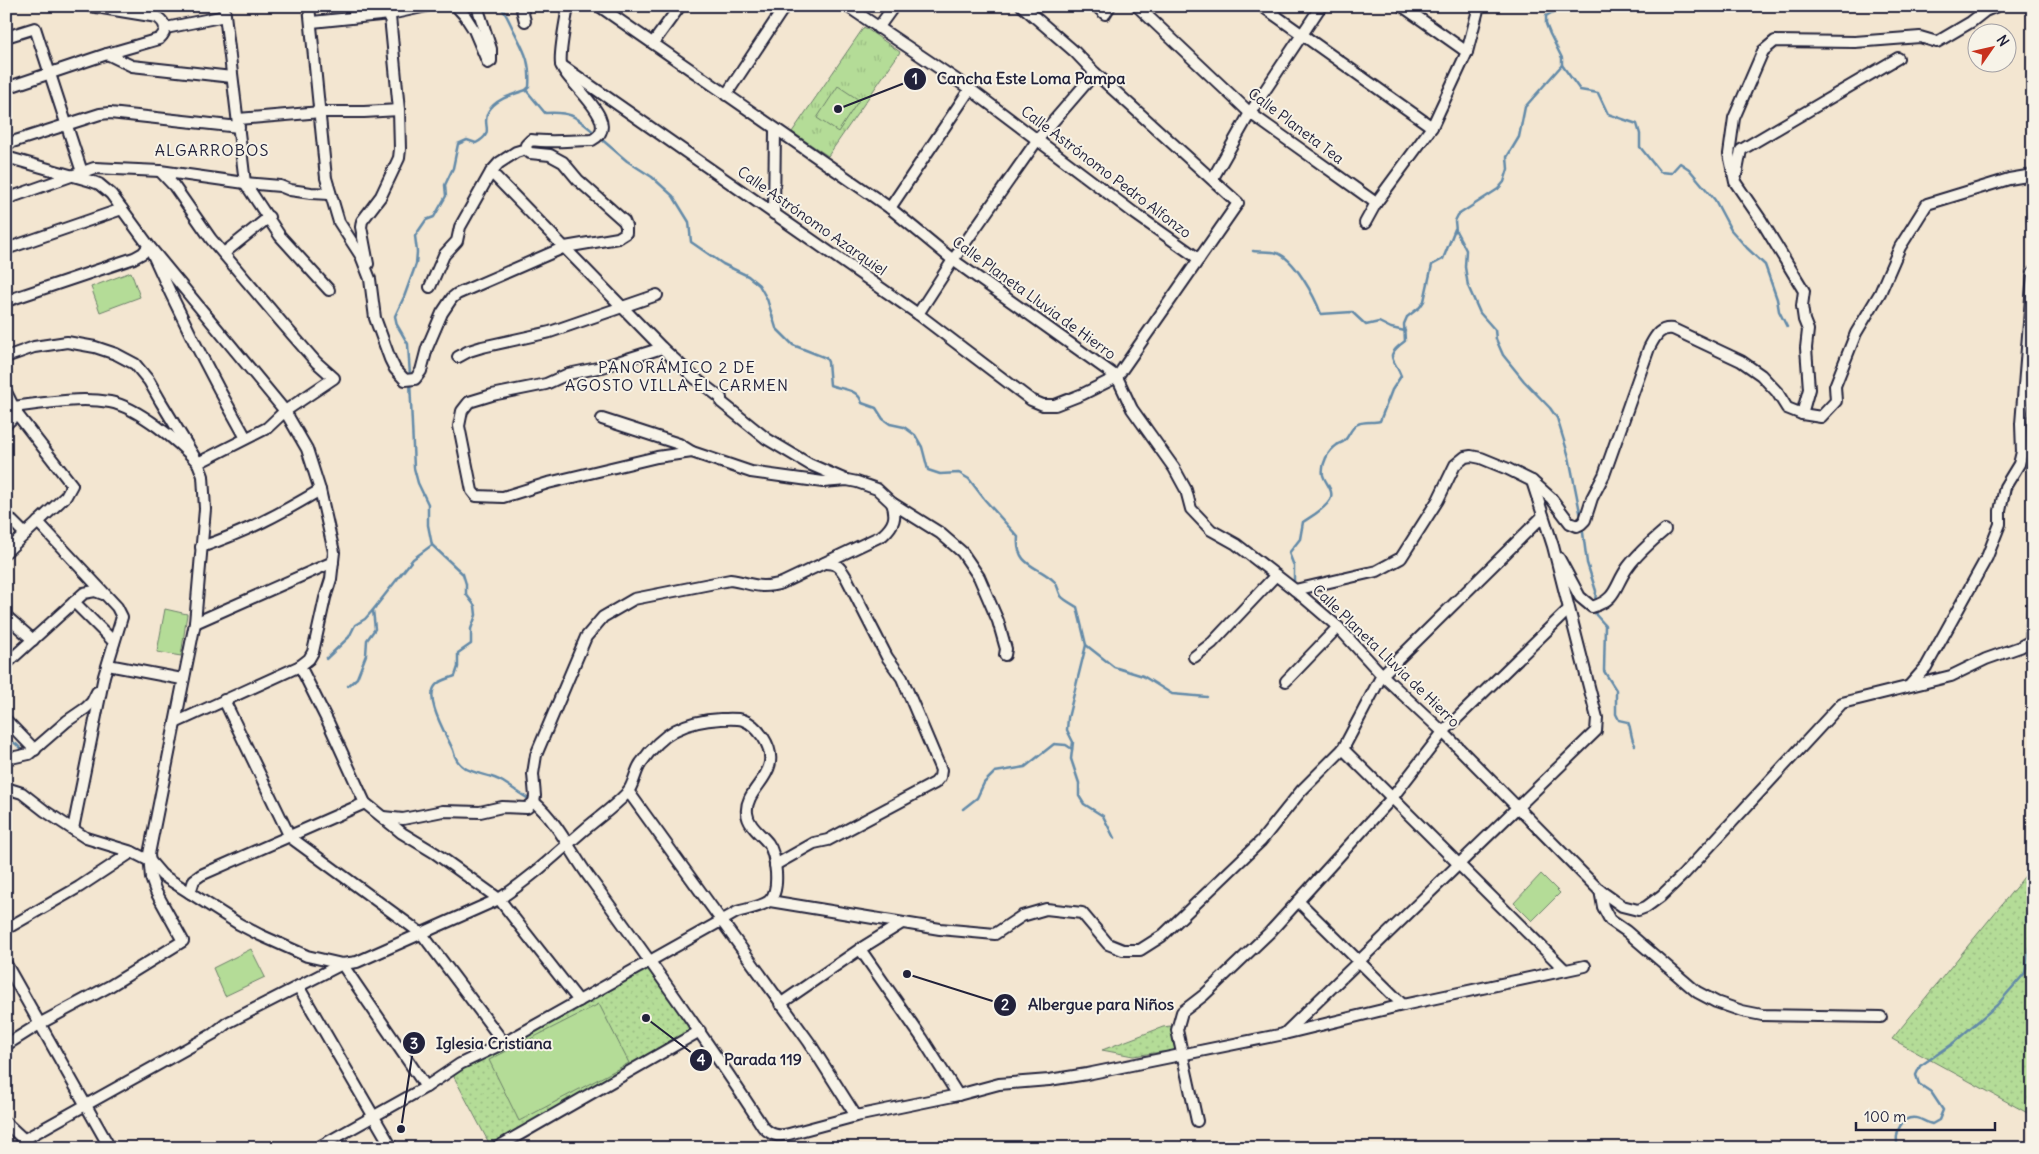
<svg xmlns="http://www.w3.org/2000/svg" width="2039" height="1154" font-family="Delius,sans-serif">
  <defs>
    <pattern id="grass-dots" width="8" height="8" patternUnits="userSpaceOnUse" patternTransform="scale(1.25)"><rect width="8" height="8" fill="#b4dc97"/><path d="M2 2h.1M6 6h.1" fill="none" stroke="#9abc83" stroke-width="1.8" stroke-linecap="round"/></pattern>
    <pattern id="park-tufts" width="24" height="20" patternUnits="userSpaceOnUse" patternTransform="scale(1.25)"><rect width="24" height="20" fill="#b4dc97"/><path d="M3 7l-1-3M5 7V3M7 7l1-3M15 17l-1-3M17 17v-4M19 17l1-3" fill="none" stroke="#9abc83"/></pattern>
  </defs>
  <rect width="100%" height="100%" fill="#f3e6d1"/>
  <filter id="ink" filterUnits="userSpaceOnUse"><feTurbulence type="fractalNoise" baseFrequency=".02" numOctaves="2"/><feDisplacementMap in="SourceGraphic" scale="10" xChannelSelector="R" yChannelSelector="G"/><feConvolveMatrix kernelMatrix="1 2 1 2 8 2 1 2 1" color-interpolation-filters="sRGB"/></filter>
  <g filter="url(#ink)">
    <!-- grass -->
    <g fill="url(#grass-dots)" stroke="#6b7f69">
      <path d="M2033,866V1116L1892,1039Z"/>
      <path d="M647,969H650L692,1030L494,1145L489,1143L454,1077V1073Z"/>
      <path d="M1170,1026L1173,1028L1178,1049L1175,1050L1133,1056L1102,1050L1163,1027Z"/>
    </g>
    <!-- park -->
    <path fill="url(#park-tufts)" stroke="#6b7f69" d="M864,27L900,52L828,156L792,132Z"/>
    <!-- pitch -->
    <g fill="#b4dc97" stroke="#6b7f69">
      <path d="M838,86L859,100L838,132L817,118Z"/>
      <path d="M131,272L140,297L100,312L91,287Z"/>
      <path d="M165,609L187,614L181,656L157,652Z"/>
      <path d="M1541,874L1560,893L1532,921L1514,903Z"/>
      <path d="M251,949L265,977L225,996L213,968Z"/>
      <path d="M599,1004L629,1063L519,1121L489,1060Z"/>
    </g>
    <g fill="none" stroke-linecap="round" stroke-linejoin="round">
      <!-- stream -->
      <g stroke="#638aa8" stroke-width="2.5">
        <path d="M500,6C506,13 508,19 512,27C524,51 531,60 529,87L526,90L545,113C572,111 576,117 596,134"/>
        <path d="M1575,6L1551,13L1546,16V24L1550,34L1562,58V65L1525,107L1519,137L1507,157L1508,169L1504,182L1498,189L1458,215L1455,221L1456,231L1466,250L1465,267L1468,286L1480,313L1495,330L1496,339L1503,355L1524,381L1550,408L1557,418L1569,457L1581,517"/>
        <path d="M1562,65L1580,90L1598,93L1608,114L1637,124L1640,134V147L1660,172L1671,173L1680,163L1689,169L1715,200L1731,230L1747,248L1765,265L1777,299L1779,311L1787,327"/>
        <path d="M600,138L627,161L652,177L673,196L689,222L691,242L723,264L748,276L759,285L767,299L776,328L793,345L826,358L828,362L830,385C842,390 858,388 862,403L876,408L883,419L890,424L904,427L915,435L922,447L928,470L940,474L959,473L969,479L985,500L1018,537C1015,567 1040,566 1055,582C1058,586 1058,591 1061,596C1064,600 1072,604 1077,607L1086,645L1068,718L1067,730L1073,742L1071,759L1079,783V796L1084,804L1103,816L1114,838"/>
        <path d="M1253,251C1260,252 1270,251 1277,253C1294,258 1315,297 1321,314L1352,312L1366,325L1379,322L1391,328L1405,331"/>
        <path d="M410,376L408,344L397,325L395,316L404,297L416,264L417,252L415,236L426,220L434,217L446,196L445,185L453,168L458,144L467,140L476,143C496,132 481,126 488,112C495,99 514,94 526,90"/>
        <path d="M410,381L414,468L418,483L428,504V525L432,545L463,574L466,584V594L475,606L476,615L471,629V644L458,653V667L455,676C450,678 441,680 437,684C422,696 447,736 453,750C459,777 484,770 503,782C511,787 519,793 527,798"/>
        <path d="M1582,525L1587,563L1596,591L1595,603"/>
        <path d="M1294,581V566L1289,553L1300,539L1303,522C1312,516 1325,509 1330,500C1335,491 1325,483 1323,475C1321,464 1328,451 1337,445C1339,443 1342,443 1344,441C1350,436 1350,428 1358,424C1365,421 1373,423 1380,421L1392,390L1401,376C1395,358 1382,358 1405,341L1404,324L1407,317L1420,307L1424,301L1432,265L1443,259L1455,229"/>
        <path d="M1594,609L1596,615L1605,625L1604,671L1616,690V714L1619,720L1628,722C1632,730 1630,737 1635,745"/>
        <path d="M1086,645L1114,667L1143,676L1172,694L1207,697"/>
        <path d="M326,659L349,637L355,625L365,619L373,610"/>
        <path d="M348,686L357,678L366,655L367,640L375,629L373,610L413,559L432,545"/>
        <path d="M6,739L16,744L21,749"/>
        <path d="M963,809L977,798L984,783L995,772L1025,767L1054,744L1066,745L1072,749"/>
        <path d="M1898,1148C1894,1133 1901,1113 1920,1119C1924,1121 1927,1123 1932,1124L1939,1120L1943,1110L1931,1092L1919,1084L1916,1075L1920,1066L1951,1045L1997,1005L2025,973L2032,930L2026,920L2028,906L2033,896"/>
      </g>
      <defs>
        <g id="minor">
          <path d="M224,6L245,183L280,236L329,290"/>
          <path d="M309,6L326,178L339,222L361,256L370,279L375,318L390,359L395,369L405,380L415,379L421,371L427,348L442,313L452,298L457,294L565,247L618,238L626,233V226L624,221L578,180L563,162L550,155L530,153L526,149V145L531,140C553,143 570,140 592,140C625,123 565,82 561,64C559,52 566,20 568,6"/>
          <path d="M456,6L465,16L474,30L488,63L491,61V49L477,6"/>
          <path d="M521,6L525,21"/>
          <path d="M599,6L890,208L953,260L1117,377L1132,409L1174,468L1186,490L1191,509L1211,530L1236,544L1295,590L1338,627L1382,675L1443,732L1598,889L1622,906L1638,910L1646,907L1661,896L1684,874L1842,703L1951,676L1986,659L2020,647L2033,640"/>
          <path d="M847,6L970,89L1134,213L1199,259"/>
          <path d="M1096,6L1105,14L1110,6"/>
          <path d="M1137,6L1250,113L1376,203"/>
          <path d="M1262,6L1432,127"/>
          <path d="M1402,6L1467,52"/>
          <path d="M312,22L390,14L427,6"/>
          <path d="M166,28L225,16"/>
          <path d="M878,28L894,6"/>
          <path d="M6,37L35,28L82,172"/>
          <path d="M653,43L680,6"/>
          <path d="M107,54L132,66L232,77"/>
          <path d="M561,65L918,314L1031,400L1043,405H1055L1083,394L1117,377L1238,203L1095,73L1075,52L1022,6"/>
          <path d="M6,88L107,54L159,39C168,31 166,23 157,17L90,6"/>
          <path d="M726,95L785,6"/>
          <path d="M238,119L321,112H364L399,110"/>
          <path d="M6,144L100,114L110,113L239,127"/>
          <path d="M6,157L91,181L99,184L111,194L149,246L285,411L307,449L320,490L334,552L331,579L325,598L313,652L309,659L300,666L175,723"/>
          <path d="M491,172L662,348L696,379L721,398V402L767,439L809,464L846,480"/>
          <path d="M1736,176L1741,150L1898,58"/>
          <path d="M1213,178L1250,113L1321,6"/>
          <path d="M6,199L94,168L160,171L245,183L280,186L290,190L311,193L330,194"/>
          <path d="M890,208L970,89"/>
          <path d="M774,214L775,130"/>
          <path d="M1365,223L1376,203L1432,127L1467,52L1479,6"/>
          <path d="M6,249L122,209"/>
          <path d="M224,253L269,217"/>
          <path d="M368,264L361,227L362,221L381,196L399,158L400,149L399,110L389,6"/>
          <path d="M430,287L444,255L457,241L460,227L491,172L499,163L516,152L526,149"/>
          <path d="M6,301L134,258L143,253L149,246C178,312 210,375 246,438"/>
          <path d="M918,314L953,260L1038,139L1095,73"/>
          <path d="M662,348L602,367L568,374L546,384L492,395L469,402L462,411L459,426L472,491L476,496L503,497L548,483L657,457L692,452"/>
          <path d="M6,357L34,347L67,342L95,347L116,354L135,364L149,381L161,402L198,463L203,476L205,509L195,623L149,854L151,878L156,892L183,941L110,986L41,1023L6,1045"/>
          <path d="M458,357L469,351L482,347L550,332L657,295"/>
          <path d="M6,392L17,414L72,485L66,496L6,552"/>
          <path d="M13,407C44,403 79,397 110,402C137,407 180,442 198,463L267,428L285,411L334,378L316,362L283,324L211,239L174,186L160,171"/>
          <path d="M1802,414L1809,389L1806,348L1808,330L1804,320L1802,306L1804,291L1761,220L1735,182L1729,154L1734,118L1763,51L1775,41L1855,42L1920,37L1937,42L1971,22L1985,11L1997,6"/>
          <path d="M602,419L679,444L692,452L751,472L823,482L847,480L857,482L877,489L892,503L940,533L962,552L979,577L998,621L1006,649L1005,655"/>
          <path d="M6,424L17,414"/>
          <path d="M6,515L25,534"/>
          <path d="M38,522L117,607L122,617L104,676L73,829"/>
          <path d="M201,547C246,532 280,514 320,490"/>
          <path d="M1559,558L1580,597L1592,607C1618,599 1614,586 1628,567C1638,553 1652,541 1665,530"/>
          <path d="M1295,590L1377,571L1401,558L1438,500L1455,465L1465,457L1471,456L1481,458L1508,469L1532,481L1551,498L1570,523L1577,526L1581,524L1585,520L1592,498L1604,475L1649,348C1655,337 1659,327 1673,329L1741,361L1761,375L1777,392L1787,408L1802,414L1821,417L1836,401L1835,386L1856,333L1880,293L1900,247L1927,204L2009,179L2033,175"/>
          <path d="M74,602L114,642"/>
          <path d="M6,616L33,640"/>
          <path d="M195,623L333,562"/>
          <path d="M2031,641L2033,603"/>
          <path d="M1194,657L1212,643L1276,575"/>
          <path d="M6,664L84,593L95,591L103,594"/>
          <path d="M108,665L182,679"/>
          <path d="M300,666L329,724L365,803L402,833L435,853L499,899L579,1001"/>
          <path d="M1286,681L1338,627"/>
          <path d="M1910,685L1926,667L1987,557L2000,524V511L2005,487L2019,464L2022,452L2021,424L2033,272"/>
          <path d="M224,700L290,837L422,934L504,1043"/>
          <path d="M6,720L35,750"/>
          <path d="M1343,749L1565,970"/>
          <path d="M6,759L29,754L67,721L86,708L92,702L97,692"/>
          <path d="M6,788L22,793L45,811L86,838L132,852L150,861L162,875L239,924L260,935L307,956L342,964L357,962L499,899C530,879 556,854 584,830C598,818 614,807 627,793C634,785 635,771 641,763C663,732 684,721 721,719C728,719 736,718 743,720C752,723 758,730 763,737C787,774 744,786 747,813C748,826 761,834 768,843C776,854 781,891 769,901C761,907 747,909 737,912L504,1043L460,1064L426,1087L317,1148"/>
          <path d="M628,791L809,1042L856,1116"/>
          <path d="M534,802C559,823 572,855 592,881C651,962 709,1043 763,1127C771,1135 778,1137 789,1134L856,1116L958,1095L999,1084L1049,1080L1087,1074L1284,1034L1403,1005L1585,966"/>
          <path d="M383,817L403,819L443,811L480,812L502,807L527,808L534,802L535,796L533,774L536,755L586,637L603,617L634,599L730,580C752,583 758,590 782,583L883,535C894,525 897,517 892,503"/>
          <path d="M775,865L814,843L828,840L935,783L940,777L941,770L902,678L887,657L846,577C840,567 837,563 825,563"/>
          <path d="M1600,890L1603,907L1610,920L1626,931L1697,992L1716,1002L1742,1011L1762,1015L1881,1017"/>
          <path d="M190,893L194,880L201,875L365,803"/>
          <path d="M770,901L940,929L995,934L1022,916L1046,909L1082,913L1108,944L1123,950H1140L1162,936L1261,841L1301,791L1343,749L1382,675L1543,516"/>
          <path d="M1298,901L1403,1005"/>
          <path d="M6,929L79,887L132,852"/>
          <path d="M860,949L922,1038L958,1095"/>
          <path d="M6,964L110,1148"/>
          <path d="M298,986L392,1148"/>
          <path d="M780,1004L860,949L902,923"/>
          <path d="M1284,1034L1596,731L1597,718L1553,546L1532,481"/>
          <path d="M1197,1121L1177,1030L1182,1012L1204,995L1270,932L1392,798L1443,732L1568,610"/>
          <path d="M6,1123L33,1148"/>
          <path d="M23,1140L213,1034L227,1023L342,964L426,1087"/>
          <path d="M496,1148L700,1031"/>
        </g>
      </defs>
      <!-- minor casing -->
      <use href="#minor" stroke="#22223b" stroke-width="14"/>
      <!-- minor -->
      <use href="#minor" stroke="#f7f3e8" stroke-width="10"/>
    </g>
  </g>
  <g text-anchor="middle" stroke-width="4" stroke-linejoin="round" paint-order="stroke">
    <!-- street labels -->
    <g font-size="15" fill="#22223b" stroke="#f7f3e8">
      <text transform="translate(1296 126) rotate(37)" y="5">Calle Planeta Tea</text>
      <text transform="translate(1106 172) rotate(37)" y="5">Calle Astrónomo Pedro Alfonzo</text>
      <text transform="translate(812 221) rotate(35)" y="5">Calle Astrónomo Azarquiel</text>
      <text transform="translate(1034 298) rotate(36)" y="5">Calle Planeta Lluvia de Hierro</text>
      <text transform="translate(1386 656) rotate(44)" y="5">Calle Planeta Lluvia de Hierro</text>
    </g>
    <!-- neighbourhood labels -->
    <g font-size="16" letter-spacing="1" fill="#22223b" stroke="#f7f3e8">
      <text x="212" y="156">ALGARROBOS</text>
      <text x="677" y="373">PANORÁMICO 2 DE<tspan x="677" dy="18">AGOSTO VILLA EL CARMEN</tspan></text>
    </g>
  </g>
  <!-- callouts -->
  <path fill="none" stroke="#22223b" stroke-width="2" d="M838 109L915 79M907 974L1005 1005M401 1129L414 1043M646 1018L701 1060"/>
  <g fill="#22223b" stroke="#f7f3e8" stroke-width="2">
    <circle cx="838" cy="109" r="5"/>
    <circle cx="907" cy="974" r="5"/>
    <circle cx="401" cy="1129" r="5"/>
    <circle cx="646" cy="1018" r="5"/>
    <circle cx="915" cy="79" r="12"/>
    <circle cx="1005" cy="1005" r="12"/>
    <circle cx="414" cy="1043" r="12"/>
    <circle cx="701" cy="1060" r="12"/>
  </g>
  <g font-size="15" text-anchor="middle" font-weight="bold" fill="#fff">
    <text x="915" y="84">1</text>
    <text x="1005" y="1010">2</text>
    <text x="414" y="1049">3</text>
    <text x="701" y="1065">4</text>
  </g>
  <g font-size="16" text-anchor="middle" font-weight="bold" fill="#22223b" stroke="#f7f3e8" stroke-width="4" stroke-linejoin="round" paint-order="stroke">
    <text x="1031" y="84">Cancha Este Loma Pampa</text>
    <text x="1101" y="1010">Albergue para Niños</text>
    <text x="494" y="1049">Iglesia Cristiana</text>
    <text x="763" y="1065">Parada 119</text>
  </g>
  <!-- margin -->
  <rect width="2039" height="1154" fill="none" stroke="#f7f3e8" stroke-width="25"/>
  <rect x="12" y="12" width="2014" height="1129" fill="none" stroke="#22223b" stroke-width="2" filter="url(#ink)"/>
  <!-- north arrow -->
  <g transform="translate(1992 48) rotate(56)"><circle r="24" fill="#f7f3e8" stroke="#a29fa3"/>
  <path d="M0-4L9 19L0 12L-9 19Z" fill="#c8321e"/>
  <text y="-8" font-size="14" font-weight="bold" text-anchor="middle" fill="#22223b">N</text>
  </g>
  <!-- scale -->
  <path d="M1856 1122v8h139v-8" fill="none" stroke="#22223b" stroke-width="2.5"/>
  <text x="1864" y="1122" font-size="15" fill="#22223b" stroke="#f7f3e8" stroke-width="4" paint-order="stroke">100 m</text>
</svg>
